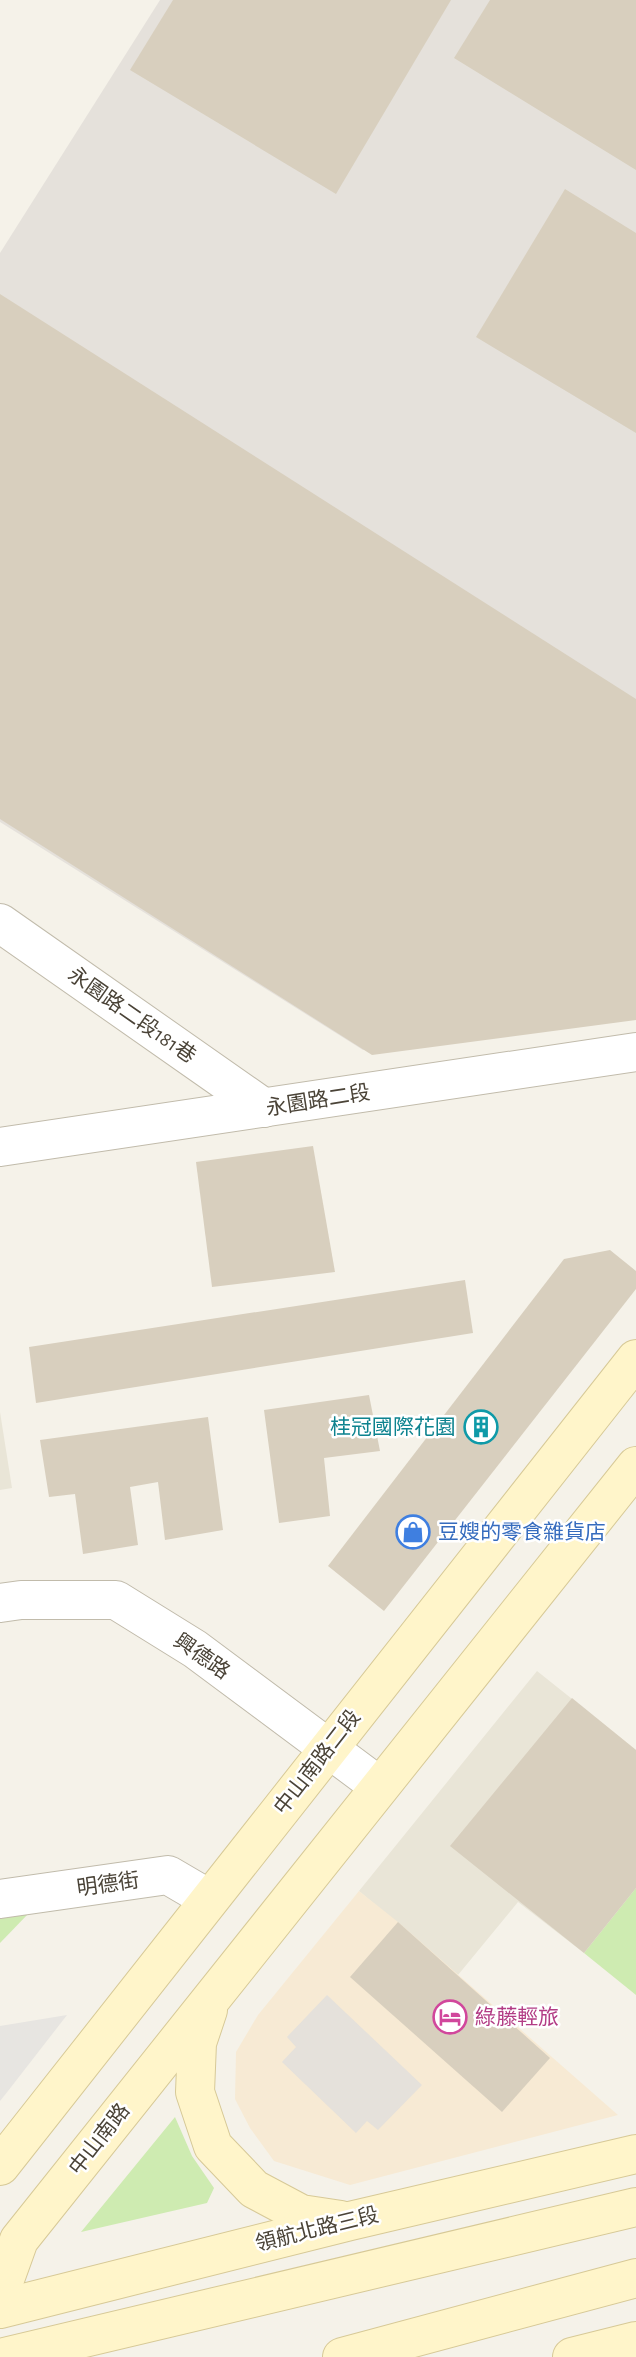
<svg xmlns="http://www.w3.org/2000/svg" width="636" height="2357" font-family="'Alegreya Sans','Noto Sans TC',sans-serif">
  <rect width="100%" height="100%" fill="#f5f2e9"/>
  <!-- residential -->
  <g fill="#e9e5d7">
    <path d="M0,1412L12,1488L0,1490Z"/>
    <path d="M537,1671L636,1750V1888L584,1953L518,1902L458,1975L359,1891Z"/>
  </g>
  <!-- commercial -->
  <path fill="#f7ead4" d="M359,1891L398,1922L618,2115L350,2185L274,2161L250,2128L235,2099L236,2052L258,2015Z"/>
  <!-- industrial -->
  <g fill="#e5e1db">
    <path d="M160,0H636V1005L363,1050L0,822V253Z"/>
    <path d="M327,1995L422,2085L378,2130L367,2121L356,2133L282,2062L296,2047L287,2037Z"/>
  </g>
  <!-- green -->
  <g fill="#ceebb1">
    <path d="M636,1888V1995L584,1953Z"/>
    <path d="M29,1913L0,1943V1917Z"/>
    <path d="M175,2117L192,2156L214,2188L207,2203L81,2232Z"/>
  </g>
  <!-- parking -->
  <path fill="#e7e5e1" d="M67,2015L8,2091L0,2101V2026Z"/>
  <!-- building -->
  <g fill="#d8cfbe">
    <path d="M173,0H451L336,194L130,70Z"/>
    <path d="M490,0H636V170L454,58Z"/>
    <path d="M565,189L636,233V433L476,337Z"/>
    <path d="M0,294L636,699V1020L372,1055L0,819Z"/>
    <path d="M313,1146L335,1272L212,1287L196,1162Z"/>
    <path d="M610,1250L636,1271V1289L384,1611L328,1566L564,1259Z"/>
    <path d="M465,1280L473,1333L36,1403L29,1347Z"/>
    <path d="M369,1395L380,1451L324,1458L330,1516L279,1523L264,1410Z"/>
    <path d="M208,1417L223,1530L165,1540L158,1482L130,1487L138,1545L83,1554L75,1494L49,1497L40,1440Z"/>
    <path d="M572,1698L636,1750V1888L584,1953L450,1846Z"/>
    <path d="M398,1922L550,2058L502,2112L350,1977Z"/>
  </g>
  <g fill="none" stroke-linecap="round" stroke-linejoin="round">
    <defs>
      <g id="street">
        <path d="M0,923L264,1108"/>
        <path d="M0,1147L636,1052"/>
        <path d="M0,1603L21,1600H116L195,1649L379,1786"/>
        <path d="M0,1899L168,1875L209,1899"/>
      </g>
      <g id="secondary">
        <path d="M208,2010L197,2043L195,2092L213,2146L254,2189L301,2214L341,2220"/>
        <path d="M0,2166L636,1359"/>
        <path d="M0,2293L19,2240L636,1466"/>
        <path d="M0,2309L350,2221L636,2154"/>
        <path d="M4,2357L636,2207"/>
        <path d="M342,2357L636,2278"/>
        <path d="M572,2357L636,2341"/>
      </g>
    </defs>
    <!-- street casing -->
    <use href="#street" stroke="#c1bbab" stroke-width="40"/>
    <!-- secondary casing -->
    <use href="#secondary" stroke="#d7c997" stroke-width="40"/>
    <!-- street -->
    <use href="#street" stroke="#fff" stroke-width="38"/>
    <!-- secondary -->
    <use href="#secondary" stroke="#fff5ca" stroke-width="38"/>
  </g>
  <!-- icons -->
  <defs>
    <symbol id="building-ring" viewBox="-11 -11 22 22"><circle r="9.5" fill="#fff" stroke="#0f9aa8" stroke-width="1.5"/><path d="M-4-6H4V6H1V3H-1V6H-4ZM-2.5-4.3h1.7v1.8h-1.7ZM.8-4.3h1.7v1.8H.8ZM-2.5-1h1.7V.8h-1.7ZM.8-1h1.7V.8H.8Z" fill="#0f9aa8"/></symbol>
    <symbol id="shop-ring" viewBox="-11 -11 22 22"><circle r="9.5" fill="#fff" stroke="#3f7fe0" stroke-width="1.5"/><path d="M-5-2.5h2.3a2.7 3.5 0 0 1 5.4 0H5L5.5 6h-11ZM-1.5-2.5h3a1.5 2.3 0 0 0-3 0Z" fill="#3f7fe0"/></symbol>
    <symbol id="hotel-ring" viewBox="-11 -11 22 22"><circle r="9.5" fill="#fff" stroke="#d1479c" stroke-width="1.5"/><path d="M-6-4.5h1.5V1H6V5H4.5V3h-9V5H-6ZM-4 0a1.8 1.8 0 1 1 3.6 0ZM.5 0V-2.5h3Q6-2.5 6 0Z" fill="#d1479c"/></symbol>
  </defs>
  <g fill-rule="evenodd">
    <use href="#building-ring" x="462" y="1408" width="38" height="38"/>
    <use href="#shop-ring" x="394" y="1513" width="38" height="38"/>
    <use href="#hotel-ring" x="431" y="1998" width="38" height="38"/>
  </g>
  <g text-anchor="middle" stroke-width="5" stroke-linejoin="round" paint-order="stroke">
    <!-- street labels -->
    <g font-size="21" fill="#4a4337" stroke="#fff">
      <text transform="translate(132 1015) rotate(35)" y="7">永園路二段181巷</text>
      <text transform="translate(318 1100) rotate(-9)" y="7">永園路二段</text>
      <text transform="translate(202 1656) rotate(35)" y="7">興德路</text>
      <text transform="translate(317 1762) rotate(-52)" y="7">中山南路二段</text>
      <text transform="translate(108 1884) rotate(-8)" y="7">明德街</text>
      <text transform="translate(99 2139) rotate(-52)" y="7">中山南路</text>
      <text transform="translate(317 2229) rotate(-14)" y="7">領航北路三段</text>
    </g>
    <!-- culture labels -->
    <g font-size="21" fill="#0d838f" stroke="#fff" text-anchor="end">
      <text x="456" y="1434">桂冠國際花園</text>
    </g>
    <!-- shop labels -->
    <g font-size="21" fill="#366cbe" stroke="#fff" text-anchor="start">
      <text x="438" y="1539">豆嫂的零食雜貨店</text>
    </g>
    <!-- hotel labels -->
    <g font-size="21" fill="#b23c85" stroke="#fff" text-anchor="start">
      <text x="475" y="2024">綠藤輕旅</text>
    </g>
  </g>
</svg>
